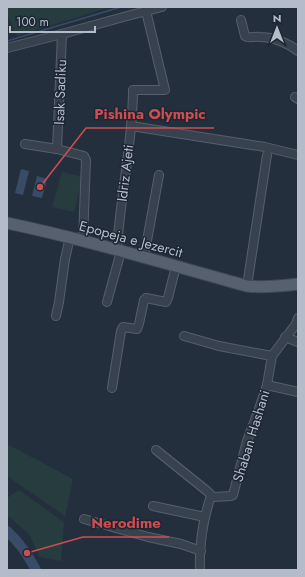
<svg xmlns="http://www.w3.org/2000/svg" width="305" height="577" font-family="Jost,sans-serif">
  <rect width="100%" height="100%" fill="#242f3e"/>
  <!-- green -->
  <g fill="#263c3f">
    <path d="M7,7H110L17,36L7,14Z"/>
    <path d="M62,172L83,177L74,212L52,207Z"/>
    <path d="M7,444L73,479L65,516L7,476Z"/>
    <path d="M19,490L64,522L61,561L40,557L29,534L7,515V498Z"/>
  </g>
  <!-- water -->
  <g fill="#394c67">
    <path d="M21,169L29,171L23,195L15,193Z"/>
    <path d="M37,176L47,179L42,198L32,196Z"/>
  </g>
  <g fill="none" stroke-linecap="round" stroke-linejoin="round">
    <!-- stream -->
    <path stroke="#394c67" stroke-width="1.5" d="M7,41L121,7"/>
    <!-- river -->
    <path stroke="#394c67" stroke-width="10" d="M7,531C21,544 27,554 36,570"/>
    <defs>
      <g id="minor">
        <path d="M241,20L245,36L247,37C251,38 255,36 260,37C273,37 288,43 298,51"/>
        <path d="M62,34L57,149L84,156L86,160L83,240"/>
        <path d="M7,48L62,34L127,16L162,7"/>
        <path d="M295,97L298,99"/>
        <path d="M131,126L265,147L298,155"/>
        <path d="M25,144L57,149"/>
        <path d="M117,250C120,196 133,143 133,90H165L146,11"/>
        <path d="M144,257L159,175"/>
        <path d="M247,286L267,155"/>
        <path d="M107,302L121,251"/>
        <path d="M56,316L59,302L65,259L70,237"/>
        <path d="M184,336L219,346L272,356"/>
        <path d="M285,337L298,342"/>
        <path d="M267,385L298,392"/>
        <path d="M112,388L121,331L123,327L137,329L139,324L144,300L146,298L166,302L168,298L176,266"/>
        <path d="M156,450L207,491L211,495V497"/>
        <path d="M153,506L205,517"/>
        <path d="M84,519L148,537L181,544L201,551"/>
        <path d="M200,570C199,547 203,521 210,499L211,497H214L231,496L233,495L247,441L259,409L267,385L272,356L296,324L298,318"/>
      </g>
      <path id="major" d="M7,223C88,240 167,264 247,286C264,288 281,286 298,284"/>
    </defs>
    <!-- minor casing -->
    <use href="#minor" stroke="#565f6c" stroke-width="10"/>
    <!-- major casing -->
    <use href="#major" stroke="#414a57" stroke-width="13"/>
    <!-- minor -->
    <use href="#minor" stroke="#38414e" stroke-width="8"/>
    <!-- major -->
    <use href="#major" stroke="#56606e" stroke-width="11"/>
  </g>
  <g text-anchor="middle" stroke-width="3" stroke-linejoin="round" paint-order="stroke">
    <!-- street labels -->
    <g font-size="14" fill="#b4bcc9" stroke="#1d2633">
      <text transform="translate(60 92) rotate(-88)" y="5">Isak Sadiku</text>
      <text transform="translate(125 173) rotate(-83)" y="5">Idriz Ajeti</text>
      <text transform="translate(131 239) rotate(15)" y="5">Epopeja e Jezercit</text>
      <text transform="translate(251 436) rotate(-73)" y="5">Shaban Hashani</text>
    </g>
  </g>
  <!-- callouts -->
  <path fill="none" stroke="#ce4d50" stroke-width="1.5" d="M40 187L86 128H214M27 553L83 537H169"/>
  <g fill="#ce4d50" stroke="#1d2633" stroke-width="1.5">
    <circle cx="40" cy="187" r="4"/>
    <circle cx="27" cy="553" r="4"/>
  </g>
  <g font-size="15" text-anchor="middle" font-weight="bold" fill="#ce4d50" stroke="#1d2633" stroke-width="3" stroke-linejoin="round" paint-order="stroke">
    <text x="150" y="119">Pishina Olympic</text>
    <text x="126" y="528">Nerodime</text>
  </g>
  <!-- border -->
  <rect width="305" height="577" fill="none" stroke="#b4bcc9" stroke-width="16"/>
  <!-- north arrow -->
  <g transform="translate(277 28)" stroke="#1d2633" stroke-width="3" paint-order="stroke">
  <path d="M0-3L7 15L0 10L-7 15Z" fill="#b4bcc9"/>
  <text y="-6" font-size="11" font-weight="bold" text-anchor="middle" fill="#b4bcc9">N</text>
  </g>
  <!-- scale -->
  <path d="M10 26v6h85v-6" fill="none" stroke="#b4bcc9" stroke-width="2"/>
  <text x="16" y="26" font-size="12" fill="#b4bcc9" stroke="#1d2633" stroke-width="3" paint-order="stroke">100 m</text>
</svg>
